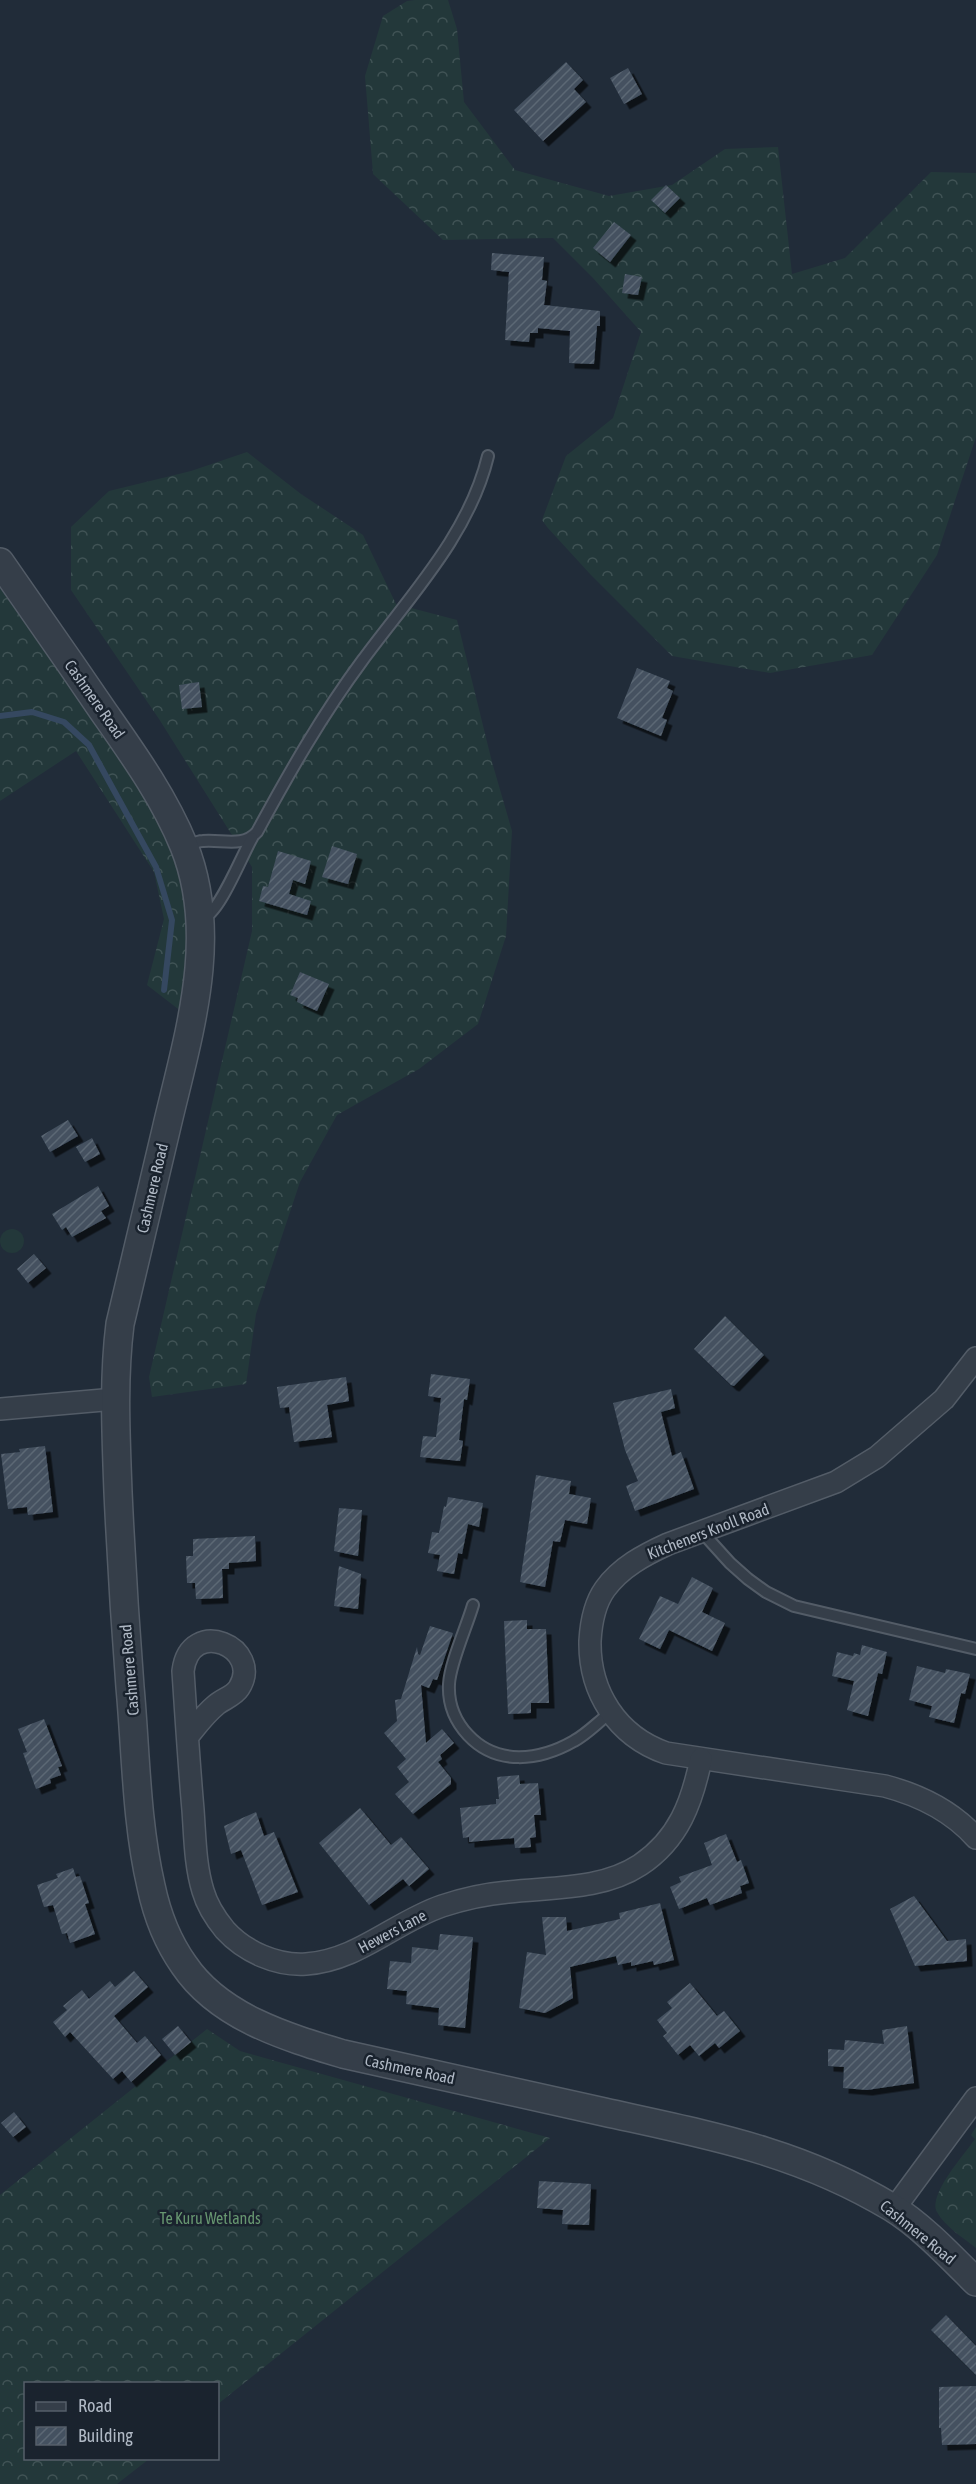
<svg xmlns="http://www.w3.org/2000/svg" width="976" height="2484" font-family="'Asap Condensed',sans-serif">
  <defs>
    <pattern id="forest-crowns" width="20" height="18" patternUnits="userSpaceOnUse" patternTransform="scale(1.5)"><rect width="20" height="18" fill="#23383a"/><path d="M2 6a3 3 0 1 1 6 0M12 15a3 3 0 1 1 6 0" fill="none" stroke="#405355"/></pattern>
    <pattern id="building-hatch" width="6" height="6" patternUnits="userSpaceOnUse" patternTransform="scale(1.5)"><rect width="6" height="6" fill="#445160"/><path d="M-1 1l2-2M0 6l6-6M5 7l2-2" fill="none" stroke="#5c6875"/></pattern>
    <filter id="shadow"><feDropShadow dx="5.5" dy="5.5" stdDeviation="0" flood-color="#0009"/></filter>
  </defs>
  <rect width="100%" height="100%" fill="#212c39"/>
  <!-- forest -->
  <g fill="url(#forest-crowns)">
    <path d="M415,0H448L457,29L464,102L515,170L609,196L672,185L725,149L778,147L792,274L845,258L931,172L976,173V437L937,555L872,655L770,673L672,656L591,575L547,527L542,520L566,456L613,418L641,332L593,278L553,238L443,240L373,174L365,76L383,16L407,1Z"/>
    <path d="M247,452L301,494L363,535L396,604L457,620L492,762L512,831L506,936L478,1024L419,1069L337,1115L300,1182L256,1314L246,1384L152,1397L149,1377L252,931V867L159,719L71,590V527L109,491L191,471Z"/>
    <path d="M0,588L143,789L170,844L184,884L189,929L182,1012L147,985L164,919L154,872L76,751L0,801Z"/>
    <path d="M207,2029L240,2051L550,2138L218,2404V2384H26V2458L149,2459L117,2484H0V2195Z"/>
    <path d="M976,2127V2248C964,2238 945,2227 937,2212C928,2194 965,2154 975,2139L971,2135Z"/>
  </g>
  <!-- pitch -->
  <circle fill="#23383a" cx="12" cy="1241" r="12"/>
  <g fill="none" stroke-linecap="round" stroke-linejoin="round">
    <!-- stream -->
    <path stroke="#354860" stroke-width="6" d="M0,716L32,712L64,722L89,745L156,867L172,920L164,990"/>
  </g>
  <!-- building -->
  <g fill="url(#building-hatch)" filter="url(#shadow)">
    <path d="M566,62L583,80L574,89L586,102L543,141L514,110Z"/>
    <path d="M628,68L642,94L624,104L610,78Z"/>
    <path d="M666,185L680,198L665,213L651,200Z"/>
    <path d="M614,222L631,235L610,262L593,248Z"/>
    <path d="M492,253L544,257L542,280L547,281L544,305L600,311V326H597L594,364L569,363L570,331L538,328V333H530L529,342L505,340L509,272L491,270Z"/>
    <path d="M625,274L642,277L638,295L622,293Z"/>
    <path d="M637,668L670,681L667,688L673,691L662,718L667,720L661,736L617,718Z"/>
    <path d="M199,682L202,707L182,709L179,685Z"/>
    <path d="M332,846L357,854L348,884L322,877Z"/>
    <path d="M278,851L311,861L305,884L293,880L289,894L311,901L307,915L259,901L263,886L268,887Z"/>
    <path d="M300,972L329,984L317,1011L297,1002L298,998L290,995Z"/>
    <path d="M68,1120L78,1136L50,1152L41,1136Z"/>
    <path d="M92,1138L100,1154L85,1162L76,1147Z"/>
    <path d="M98,1186L109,1206L101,1211L106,1218L72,1237L66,1227L62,1230L52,1214Z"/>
    <path d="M34,1254L46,1268L28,1283L17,1269Z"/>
    <path d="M725,1316L764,1355L734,1386L731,1385L694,1349Z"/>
    <path d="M431,1374L470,1379L467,1400L464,1399L459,1440L463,1441L460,1461L420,1457L423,1436L436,1437L441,1398L428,1396Z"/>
    <path d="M346,1377L349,1401L327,1405L332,1437L294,1442L289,1407L280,1408L277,1387Z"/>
    <path d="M671,1389L675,1408L661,1412L672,1456L681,1452L694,1489L635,1511L626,1486L638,1481L625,1450L613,1403Z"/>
    <path d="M45,1446L53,1512L28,1515L27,1507L8,1509L1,1454L20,1452L19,1449Z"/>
    <path d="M536,1475L571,1481L569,1494L591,1498L587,1524L565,1520L560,1542L553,1541L545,1587L520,1582Z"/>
    <path d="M448,1497L483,1503L479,1527L468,1524L462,1554L458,1553L454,1574L437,1571L440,1555L428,1553L432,1532L439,1533L444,1506L446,1507Z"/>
    <path d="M339,1508L362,1510L358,1556L334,1551Z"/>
    <path d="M255,1536L256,1561L229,1563V1569H222L223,1598L196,1599L195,1583H187L186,1556H193V1539Z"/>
    <path d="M339,1566L361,1574L358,1609L334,1606Z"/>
    <path d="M692,1577L713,1588L702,1612L725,1623L712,1651L669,1630L660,1649L639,1639L660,1596L678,1604Z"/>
    <path d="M527,1620V1629H546L549,1703H531V1713L508,1714L504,1621Z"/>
    <path d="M430,1626L453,1633L437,1680L433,1679L429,1688L421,1685L426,1743L442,1729L454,1743L440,1755L442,1759L438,1762L451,1778V1784L413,1814L395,1794L409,1782L397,1767L406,1759L384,1733L397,1721L395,1700L401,1699L417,1647L418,1654L420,1655Z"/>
    <path d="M862,1645L887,1652L882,1674L878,1673L868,1716L847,1710L854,1681L832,1676L837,1652L853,1656L854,1653L860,1655Z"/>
    <path d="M917,1666L945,1673L946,1669L970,1674L965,1694L961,1693L954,1723L929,1717L932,1706L909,1700Z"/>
    <path d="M44,1719L62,1766L58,1767L61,1775L50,1779L51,1783L36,1789L23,1753L27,1752L18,1729Z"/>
    <path d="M519,1775L520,1784L538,1783L541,1815H534L536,1837L530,1838L531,1847L515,1848L514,1838L469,1842V1837L463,1838L460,1808L496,1804V1799H499L497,1777Z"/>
    <path d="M360,1808L391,1845L401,1837L429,1869L409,1886L403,1879L369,1905L319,1843Z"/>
    <path d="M256,1812L264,1836L274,1832L298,1892L262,1905L241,1850L231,1854L224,1826Z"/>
    <path d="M726,1834L737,1862L741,1860L749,1883L740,1886L742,1893L710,1905L707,1898L679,1909L670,1887L681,1882L679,1877L712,1865L704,1843Z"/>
    <path d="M73,1868L76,1877L80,1876L89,1903L85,1904L95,1934L70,1943L67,1933L62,1934L53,1905L44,1907L37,1885L58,1878L56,1874Z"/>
    <path d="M914,1896L947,1941L966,1939L967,1961L915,1966L890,1909Z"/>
    <path d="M660,1903L674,1960L654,1965L653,1961L631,1966V1962L618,1965L616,1956L570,1967L573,1998L545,2013L519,2008L527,1952L546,1955L542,1917H566L567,1931L620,1919L619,1913Z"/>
    <path d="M440,1934L473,1937L465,2028L438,2025L439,2008L406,2004L407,1991L387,1989L390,1961L411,1963L412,1947L438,1950Z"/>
    <path d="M134,1971L148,1987L114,2016L137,2043L145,2036L161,2055L131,2082L122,2071L113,2079L70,2032L65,2037L53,2022L67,2010L63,2006L82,1990L89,1999L110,1981L115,1987Z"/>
    <path d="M690,1983L717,2016L724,2011L740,2031L719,2048L715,2043L699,2056L690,2045L678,2055L663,2036L667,2033L657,2020L672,2008L667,2002Z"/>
    <path d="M178,2026L191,2042L175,2055L162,2039Z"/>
    <path d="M907,2026L914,2083L867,2090L843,2088L844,2067L828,2066V2049L844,2050L845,2040L884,2044L882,2030Z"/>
    <path d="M14,2112L26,2127L13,2137L1,2123Z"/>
    <path d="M539,2181L591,2184L589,2225L562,2224L563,2210L537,2208Z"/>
    <path d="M946,2315L976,2346V2375L931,2330Z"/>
    <path d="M976,2386V2444L942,2445L941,2428H939V2387Z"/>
  </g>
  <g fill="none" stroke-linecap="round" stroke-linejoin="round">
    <defs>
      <g id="service">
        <path d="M185,848C191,845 196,841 203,841C221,839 243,848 257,832C289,773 322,715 362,661C409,597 469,535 488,456"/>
        <path d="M203,918C219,914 242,855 252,838"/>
        <path d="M702,1532L730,1563L748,1579L766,1592L794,1606L976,1649"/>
        <path d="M473,1605C467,1626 450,1663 449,1684C448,1703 455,1721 468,1735C497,1766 539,1761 574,1741C587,1734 598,1722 610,1713"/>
      </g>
      <g id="minor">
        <path d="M976,1358L944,1399L877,1457L836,1482L668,1544C644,1555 621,1567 605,1589C595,1603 591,1623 590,1641C589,1692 617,1736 666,1753L885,1786C919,1795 952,1811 976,1838"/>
        <path d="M0,1409L115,1399"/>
        <path d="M188,1736C197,1725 205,1714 216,1705C223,1699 234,1696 239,1688C264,1648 190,1615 183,1671C186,1717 189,1764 193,1810C195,1837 195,1865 203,1891C207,1905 216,1919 225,1930C245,1952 277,1966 306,1964C357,1961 395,1922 442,1906C463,1899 486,1894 508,1892C552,1887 602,1890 640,1865C679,1839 692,1802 701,1759"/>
        <path d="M894,2209L976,2098"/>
      </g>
      <path id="tertiary" d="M0,562C34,611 69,661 103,711C133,754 164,797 184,846C221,938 187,1039 166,1130C150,1195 135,1260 120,1324C113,1380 116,1436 118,1492C121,1557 125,1622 130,1687C136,1753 136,1821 151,1886C157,1915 167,1941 184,1965C219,2017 286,2037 343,2054C430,2073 517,2092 604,2112C708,2135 798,2151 891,2207C921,2225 951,2257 976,2282"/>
    </defs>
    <!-- service casing -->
    <use href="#service" stroke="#535c67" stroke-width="14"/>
    <!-- minor casing -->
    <use href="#minor" stroke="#535c67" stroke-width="24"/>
    <!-- tertiary casing -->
    <use href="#tertiary" stroke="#535c67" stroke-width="30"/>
    <!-- service -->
    <use href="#service" stroke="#353e49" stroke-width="10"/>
    <!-- minor -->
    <use href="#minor" stroke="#353e49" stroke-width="21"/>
    <!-- tertiary -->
    <use href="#tertiary" stroke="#353e49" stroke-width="27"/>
  </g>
  <g text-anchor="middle" stroke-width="5" stroke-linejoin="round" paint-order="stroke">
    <!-- street labels -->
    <g font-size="16" fill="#b0b9c5" stroke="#1a232e">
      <text transform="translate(95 699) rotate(55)" y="6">Cashmere Road</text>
      <text transform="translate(152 1188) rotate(-77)" y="6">Cashmere Road</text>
      <text transform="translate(708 1531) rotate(-21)" y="6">Kitcheners Knoll Road</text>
      <text transform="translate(129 1670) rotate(-95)" y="6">Cashmere Road</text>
      <text transform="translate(392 1931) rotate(-28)" y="6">Hewers Lane</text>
      <text transform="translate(410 2069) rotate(12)" y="6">Cashmere Road</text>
      <text transform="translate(918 2232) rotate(39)" y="6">Cashmere Road</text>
    </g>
    <!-- park labels -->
    <g font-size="16" fill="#679670" stroke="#1a232e">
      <text x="210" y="2224">Te Kuru Wetlands</text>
    </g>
  </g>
  <!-- legend -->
  <rect x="24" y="2382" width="195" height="78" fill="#1a232e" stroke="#565f6a" stroke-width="1.5"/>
  <rect x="36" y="2402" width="30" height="9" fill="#353e49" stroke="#565f6a" stroke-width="1.5"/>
  <text x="78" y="2412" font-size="18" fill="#b0b9c5">Road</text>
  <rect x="36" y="2427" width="30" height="18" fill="url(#building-hatch)" stroke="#565f6a" stroke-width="1.5"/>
  <text x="78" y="2442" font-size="18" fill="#b0b9c5">Building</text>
</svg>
